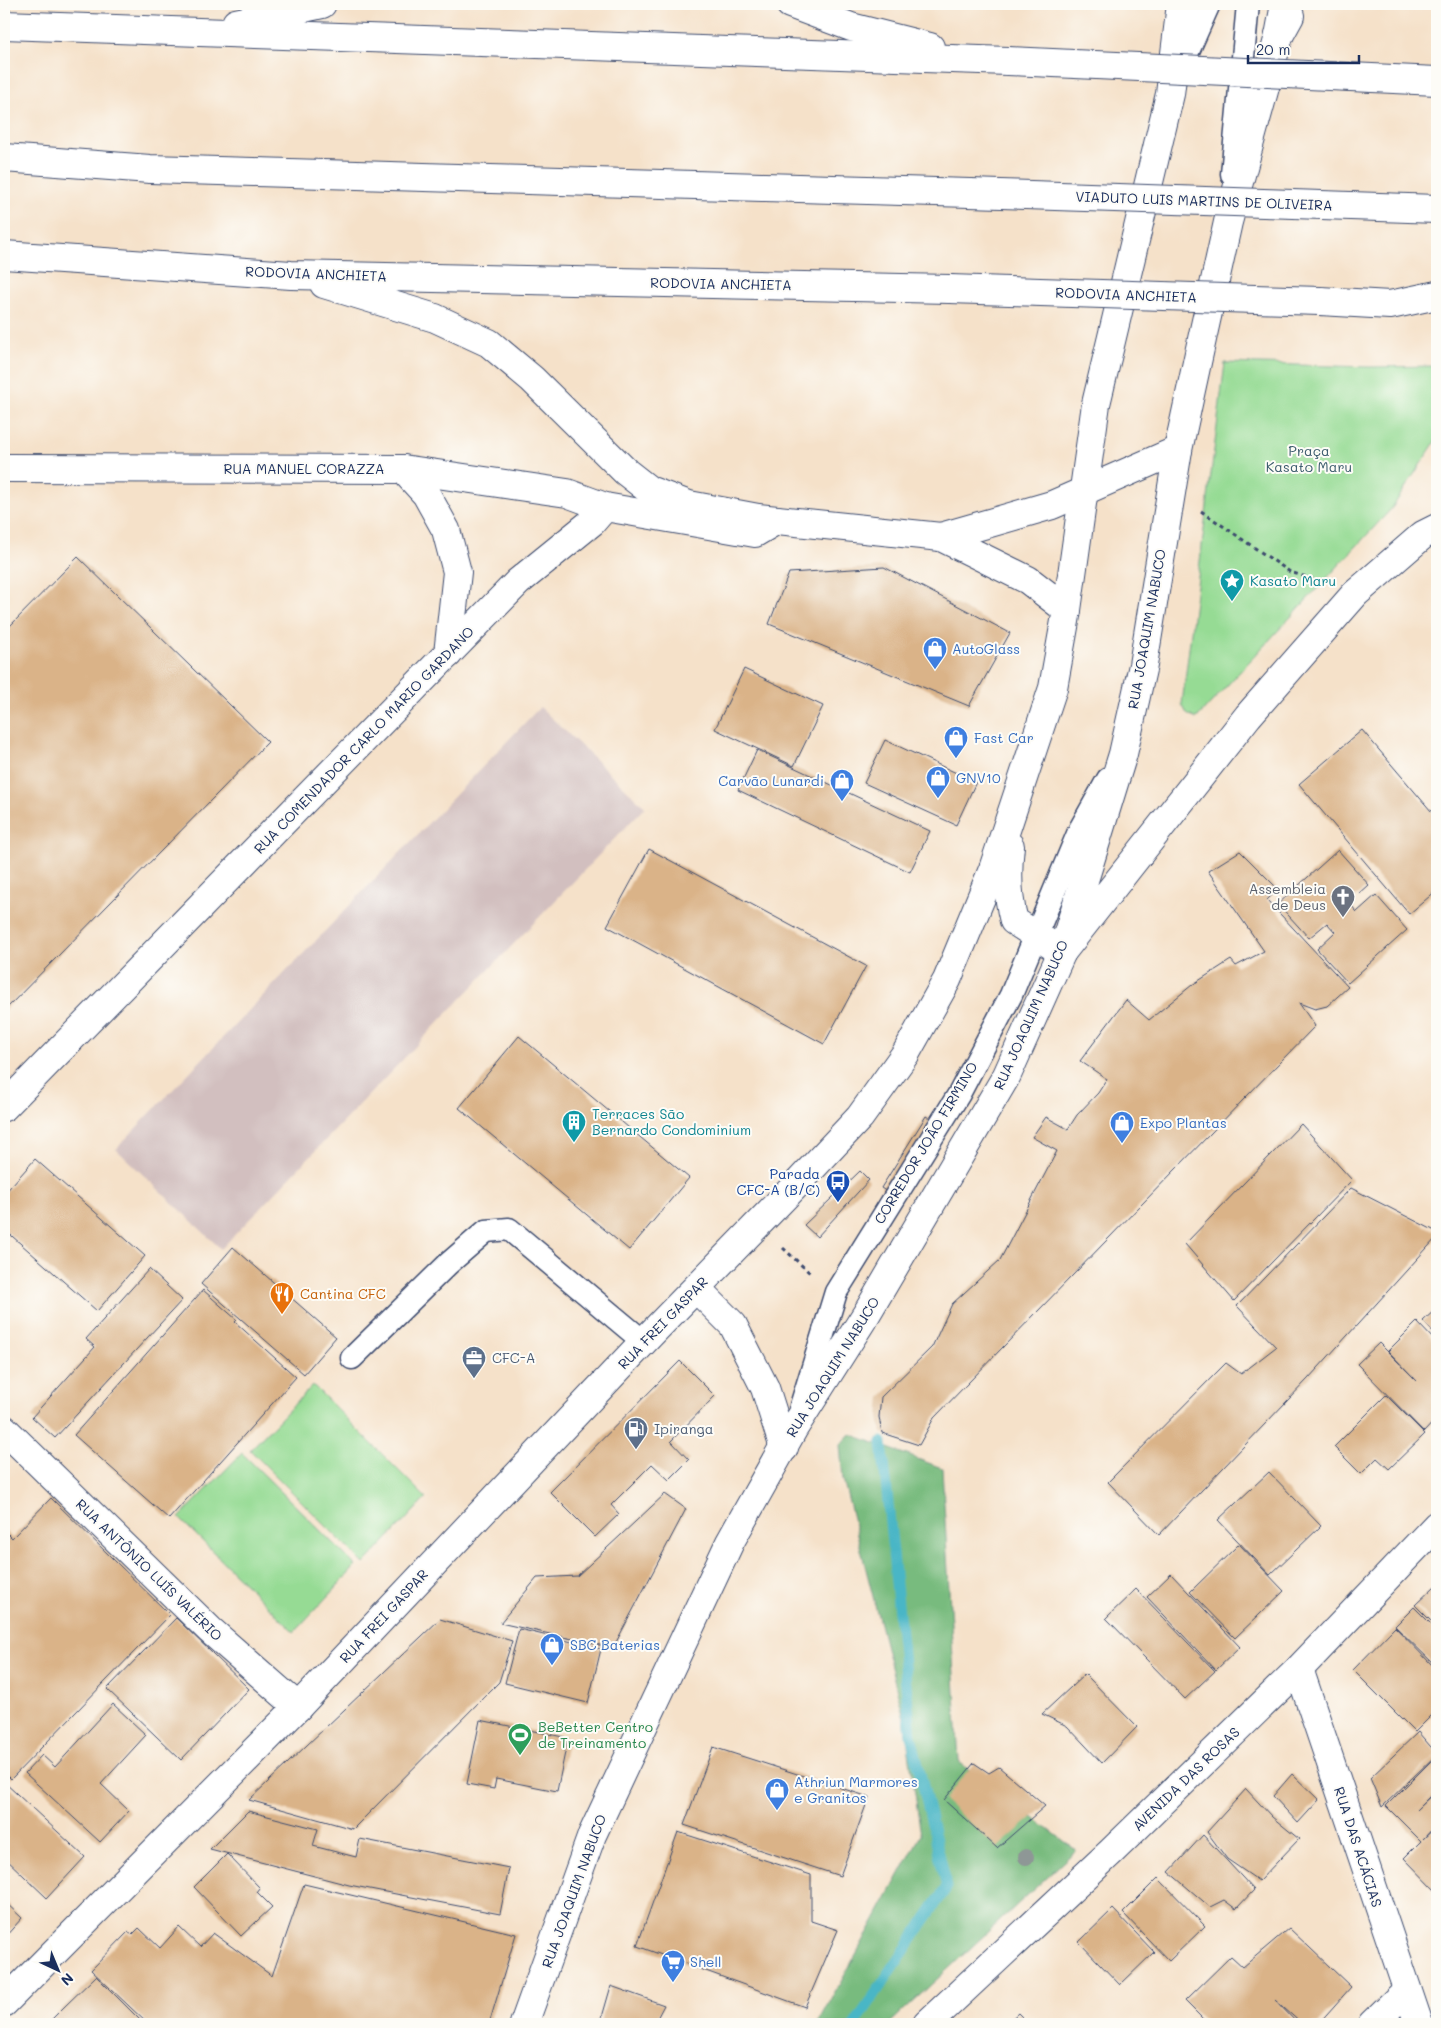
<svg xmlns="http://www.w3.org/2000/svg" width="1441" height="2028" font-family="Mali,sans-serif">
  <rect width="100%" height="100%" fill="#fdfcf7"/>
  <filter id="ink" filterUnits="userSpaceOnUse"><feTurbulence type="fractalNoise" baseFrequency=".02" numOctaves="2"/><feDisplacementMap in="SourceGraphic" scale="10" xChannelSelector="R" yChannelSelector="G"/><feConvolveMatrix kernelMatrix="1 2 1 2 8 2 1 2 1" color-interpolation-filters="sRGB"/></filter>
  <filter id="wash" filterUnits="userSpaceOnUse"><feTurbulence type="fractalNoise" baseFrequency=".0096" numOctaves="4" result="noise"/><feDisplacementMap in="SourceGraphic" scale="20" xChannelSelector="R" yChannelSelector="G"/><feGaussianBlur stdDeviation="1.12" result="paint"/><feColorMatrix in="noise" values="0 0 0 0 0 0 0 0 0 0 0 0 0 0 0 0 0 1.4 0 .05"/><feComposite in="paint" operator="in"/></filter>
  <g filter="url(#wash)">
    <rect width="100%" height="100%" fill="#f5e1c9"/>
    <!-- industrial -->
    <path fill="#d2bfbf" d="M540,707L645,807L221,1249L116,1149Z"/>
    <!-- green -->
    <g fill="#96db94" stroke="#588579">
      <path d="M1225,363L1369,367L1437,366V439L1392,508L1196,719L1187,714L1182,704Z"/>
      <path d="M313,1385L426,1498L364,1564L250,1450Z"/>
      <path d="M242,1453L356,1566L294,1632L179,1518Z"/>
    </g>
    <!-- forest -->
    <path fill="#78bb7e" stroke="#4a756e" d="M850,1434L942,1468L959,1762L1076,1850L889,2024H818L921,1835L904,1718L843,1479L840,1445Z"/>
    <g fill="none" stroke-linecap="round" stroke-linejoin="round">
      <!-- stream -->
      <path stroke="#4ab6c6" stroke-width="11" d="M855,2024L947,1887L911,1735L882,1442"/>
    </g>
    <g id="blocks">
      <!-- building -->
      <g fill="#dab388">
        <path d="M78,557L268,742L4,1011V632Z"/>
        <path d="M884,567L1010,633L969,706L769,624L789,573Z"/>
        <path d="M744,669L823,706L794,766L715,729Z"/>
        <path d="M1362,730L1437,818V890L1409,914L1299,784Z"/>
        <path d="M885,740L976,782L956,825L864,783Z"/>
        <path d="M757,750L930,831L910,872L738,790Z"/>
        <path d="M649,849L866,966L824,1044L607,926Z"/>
        <path d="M1338,850L1369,885L1349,903L1357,912L1376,895L1407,930L1348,983L1317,949L1335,932L1327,923L1309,938L1278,904Z"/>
        <path d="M1240,851L1278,889L1267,900L1348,987L1327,1006L1315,1009L1299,1003L1315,1026L934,1418L919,1445L882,1433L879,1417L881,1397L932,1347L952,1304L1000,1260L1057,1151L1032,1137L1046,1117L1068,1129L1077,1115L1098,1093L1107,1079L1080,1061L1126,1000L1149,1020L1192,985L1231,960L1236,966L1264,951L1208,871Z"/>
        <path d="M519,1036L689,1178L629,1250L459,1108Z"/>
        <path d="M926,1116L937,1123L892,1195L881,1188Z"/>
        <path d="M1301,1124L1352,1180L1234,1301L1185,1244Z"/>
        <path d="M35,1159L145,1256L97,1311L4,1229V1194Z"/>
        <path d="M860,1171L869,1180L817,1237L804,1225Z"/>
        <path d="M1351,1188L1437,1232V1237L1308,1379L1159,1535L1108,1482L1226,1363L1241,1374L1276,1347L1237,1306Z"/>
        <path d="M233,1247L336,1337L304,1374L201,1284Z"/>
        <path d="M149,1269L182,1300L55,1438L32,1417L95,1347L86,1339Z"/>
        <path d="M203,1290L237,1320L235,1322L296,1377L169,1519L74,1435Z"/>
        <path d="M1437,1308V1336L1423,1321Z"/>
        <path d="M1417,1322L1437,1343V1418L1424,1432L1357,1364L1379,1343L1417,1381L1388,1351Z"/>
        <path d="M680,1361L715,1396L671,1441L689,1460L669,1480L652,1464L611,1505L619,1514L595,1537L550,1492Z"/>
        <path d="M1386,1395L1425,1434L1389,1469L1377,1458L1361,1474L1334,1447Z"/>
        <path d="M1269,1472L1321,1526L1270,1575L1218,1520Z"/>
        <path d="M665,1494L686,1509L613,1648L500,1623L537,1578L577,1576Z"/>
        <path d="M51,1498L170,1615L11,1779L4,1772V1530L12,1538Z"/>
        <path d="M1239,1544L1284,1591L1235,1638L1190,1592Z"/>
        <path d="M1171,1574L1240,1647L1216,1670L1147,1597Z"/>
        <path d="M1435,1586L1437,1588V1627L1415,1605Z"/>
        <path d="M1136,1589L1215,1671L1185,1699L1106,1618Z"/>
        <path d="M1414,1607L1437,1630V1667L1395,1626Z"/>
        <path d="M176,1618L249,1689L181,1760L107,1689Z"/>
        <path d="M440,1619L512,1641L499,1682L353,1829L249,1800Z"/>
        <path d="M1395,1627L1437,1670V1710L1415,1732L1353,1670Z"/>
        <path d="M519,1629L601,1649L588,1703L505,1683Z"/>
        <path d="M1085,1674L1137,1727L1102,1763L1067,1726L1042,1714Z"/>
        <path d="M113,1704L146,1735L101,1784L129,1811L100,1842L25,1773L42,1755L55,1767Z"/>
        <path d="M480,1720L568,1738L557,1791L496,1779L494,1789L467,1784Z"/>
        <path d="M1418,1732L1437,1754L1382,1807L1370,1778Z"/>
        <path d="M713,1747L869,1797L840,1876L684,1825Z"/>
        <path d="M1437,1755V1789L1416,1810L1437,1790V1824L1423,1839L1437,1826V1892L1404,1858L1421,1841L1386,1806Z"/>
        <path d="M974,1763L989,1773L999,1767L1045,1806L997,1848L944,1800Z"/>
        <path d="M1292,1774L1319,1800L1298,1823L1273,1796Z"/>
        <path d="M4,1782L85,1857L47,1898L4,1857Z"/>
        <path d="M1246,1789L1272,1817L1299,1839L1259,1881L1227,1859L1207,1832Z"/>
        <path d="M248,1811L318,1829L313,1846L356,1857L360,1839L509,1868L500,1914L349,1885L210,1849Z"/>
        <path d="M678,1832L811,1875V1921L838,1930L805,2007L637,1946Z"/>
        <path d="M1203,1835L1254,1890L1236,1909L1224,1900L1210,1907L1169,1872Z"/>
        <path d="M227,1854L260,1888L257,1892L272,1907L241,1936L194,1887Z"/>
        <path d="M1158,1878L1205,1926L1169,1961L1123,1913Z"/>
        <path d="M304,1884L516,1934L489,2024H148L91,1970L128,1932L132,1935L139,1928L160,1948L179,1927L200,1947L213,1933L272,1976Z"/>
        <path d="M4,1901L22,1918L4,1938Z"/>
        <path d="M1113,1909L1154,1952L1120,1985L1079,1942Z"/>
        <path d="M1289,1928L1351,1987L1318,2024H1302L1275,2000L1298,2024H1208L1185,2001L1231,1956L1243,1967Z"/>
        <path d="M96,1976L144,2024H47L64,2007Z"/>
        <path d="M611,1986L664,2005L654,2024H600Z"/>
        <path d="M1018,2013L1029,2024H1006Z"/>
      </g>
    </g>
  </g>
  <g filter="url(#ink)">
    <use href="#blocks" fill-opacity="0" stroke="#3c4a6e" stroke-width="1"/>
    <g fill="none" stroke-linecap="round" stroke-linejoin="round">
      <defs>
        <g id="lane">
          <path d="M1177,76L1209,4"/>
          <path d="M1232,174L1248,4"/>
          <path d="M352,1358L448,1264L486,1231L509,1229L644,1342"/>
          <path d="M801,1406L836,1292L959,1094L1011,995L1080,829L1108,779"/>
        </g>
        <g id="street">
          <path d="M4,468L403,469L426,494L446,530L457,572L448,654"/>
          <path d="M403,469L567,493L605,507"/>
          <path d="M4,1107L518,582L592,522L605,507L755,533L777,520"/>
          <path d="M4,1429L210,1630L298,1707"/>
          <path d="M1299,1669L1419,2024"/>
          <path d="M927,2024L1112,1851L1299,1669L1437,1525"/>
          <path d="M1372,2024L1406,1991"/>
        </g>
        <g id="primary">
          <path d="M1010,846C1007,872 1007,896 1014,921L1062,952"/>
          <path d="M697,1289L733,1325L765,1388L784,1448"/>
          <path d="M4,2003L298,1707L650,1335L798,1183L860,1117L906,1053L947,980L993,869L1053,688L1067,610L1096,404L1170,94L1181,4"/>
          <path d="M524,2024L592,1835L730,1542L794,1428L867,1313L1007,1075L1062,952L1123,754L1143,665L1178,450L1204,330L1228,222L1279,36L1290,16"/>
        </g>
        <g id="highway">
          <path d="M790,4L851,27L930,47"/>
          <path d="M236,23L322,4"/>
          <path d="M4,25L1008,61"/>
          <path d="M1279,36L1285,4"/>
          <path d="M4,158L150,169L970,193"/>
          <path d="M4,255L291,275L950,289"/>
          <path d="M324,284L435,318L489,343L532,379L626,472L649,490L689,505L758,518L941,537L1028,580L1067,610"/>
          <path d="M1320,301L1390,305L1437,295"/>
          <path d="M941,537L1052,505L1178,450"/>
          <path d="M1062,952L1248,716L1355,594L1423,535L1437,528"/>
        </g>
      </defs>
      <!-- lane casing -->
      <use href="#lane" stroke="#3c4a6e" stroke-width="25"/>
      <!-- street casing -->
      <use href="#street" stroke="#3c4a6e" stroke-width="30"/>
      <!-- primary casing -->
      <use href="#primary" stroke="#3c4a6e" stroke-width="30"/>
      <!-- highway casing -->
      <use href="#highway" stroke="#3c4a6e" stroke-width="30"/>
      <!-- path -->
      <g stroke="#3c4a6e" stroke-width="3" stroke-dasharray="4 4" stroke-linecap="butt">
        <path d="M1201,511L1290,572L1322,582"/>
        <path d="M783,1248L811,1274"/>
      </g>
      <!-- lane -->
      <use href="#lane" stroke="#fff" stroke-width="22"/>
      <!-- street -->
      <use href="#street" stroke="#fff" stroke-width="28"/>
      <!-- primary -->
      <use href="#primary" stroke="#fff" stroke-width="28"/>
      <!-- highway -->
      <use href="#highway" stroke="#fff" stroke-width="28"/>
      <defs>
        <g id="highway-bridge">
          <path d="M1008,61L1437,81"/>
          <path d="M970,193L1437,209"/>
          <path d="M950,289L1320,301"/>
        </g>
      </defs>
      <!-- highway-bridge casing -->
      <use href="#highway-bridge" stroke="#3c4a6e" stroke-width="30" stroke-linecap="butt"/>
      <!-- highway-bridge -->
      <use href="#highway-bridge" stroke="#fff" stroke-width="28"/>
    </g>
    <!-- trees -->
    <circle fill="#8e9796" cx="1026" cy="1857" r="8"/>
  </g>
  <!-- icons -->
  <defs>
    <symbol id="sight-pin" viewBox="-11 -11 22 30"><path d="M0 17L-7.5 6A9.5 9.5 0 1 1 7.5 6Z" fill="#0f9aa8" stroke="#fdfcf7"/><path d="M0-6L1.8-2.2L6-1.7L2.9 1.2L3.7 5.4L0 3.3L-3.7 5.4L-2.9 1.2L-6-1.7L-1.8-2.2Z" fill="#fff"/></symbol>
    <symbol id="shop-pin" viewBox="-11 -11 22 30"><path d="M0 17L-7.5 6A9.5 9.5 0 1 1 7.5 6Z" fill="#3f7fe0" stroke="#fdfcf7"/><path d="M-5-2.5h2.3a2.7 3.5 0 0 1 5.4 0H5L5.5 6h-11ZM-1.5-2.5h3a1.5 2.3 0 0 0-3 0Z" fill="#fff"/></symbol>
    <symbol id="church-pin" viewBox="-11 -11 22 30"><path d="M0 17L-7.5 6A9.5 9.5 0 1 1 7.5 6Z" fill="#6b7280" stroke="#fdfcf7"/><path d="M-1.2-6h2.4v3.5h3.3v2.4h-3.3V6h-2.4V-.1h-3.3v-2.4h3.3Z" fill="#fff"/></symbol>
    <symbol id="building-pin" viewBox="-11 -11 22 30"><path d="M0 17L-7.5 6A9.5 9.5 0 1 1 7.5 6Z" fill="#0f9aa8" stroke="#fdfcf7"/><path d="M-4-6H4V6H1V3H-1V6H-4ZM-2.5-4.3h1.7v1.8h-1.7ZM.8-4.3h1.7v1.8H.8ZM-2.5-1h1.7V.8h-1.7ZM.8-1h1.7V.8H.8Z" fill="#fff"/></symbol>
    <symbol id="bus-pin" viewBox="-11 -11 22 30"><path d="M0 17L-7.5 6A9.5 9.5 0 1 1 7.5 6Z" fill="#1a4fb4" stroke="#fdfcf7"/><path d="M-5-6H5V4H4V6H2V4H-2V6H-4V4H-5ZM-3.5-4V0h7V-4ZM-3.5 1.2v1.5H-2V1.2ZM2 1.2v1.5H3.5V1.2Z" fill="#fff"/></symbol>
    <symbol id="restaurant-pin" viewBox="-11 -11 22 30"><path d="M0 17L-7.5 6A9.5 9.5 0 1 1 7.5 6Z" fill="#e8710a" stroke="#fdfcf7"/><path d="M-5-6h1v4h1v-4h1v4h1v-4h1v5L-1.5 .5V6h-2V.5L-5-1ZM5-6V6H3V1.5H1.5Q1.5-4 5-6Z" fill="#fff"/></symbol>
    <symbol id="office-pin" viewBox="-11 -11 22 30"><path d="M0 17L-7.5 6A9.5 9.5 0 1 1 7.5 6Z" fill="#5c6f8a" stroke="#fdfcf7"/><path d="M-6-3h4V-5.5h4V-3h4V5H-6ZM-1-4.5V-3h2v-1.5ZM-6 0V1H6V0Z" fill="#fff"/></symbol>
    <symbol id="fuel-pin" viewBox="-11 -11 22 30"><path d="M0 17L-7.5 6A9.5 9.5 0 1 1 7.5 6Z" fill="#5c6f8a" stroke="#fdfcf7"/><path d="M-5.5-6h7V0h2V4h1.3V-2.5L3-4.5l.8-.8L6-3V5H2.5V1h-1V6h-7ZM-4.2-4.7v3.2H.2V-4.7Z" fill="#fff"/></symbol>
    <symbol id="stadium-pin" viewBox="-11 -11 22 30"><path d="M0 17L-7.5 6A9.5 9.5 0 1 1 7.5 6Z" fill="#2e9e5b" stroke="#fdfcf7"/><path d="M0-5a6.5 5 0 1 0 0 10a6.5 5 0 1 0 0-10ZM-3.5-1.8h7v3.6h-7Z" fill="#fff"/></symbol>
    <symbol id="supermarket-pin" viewBox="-11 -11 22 30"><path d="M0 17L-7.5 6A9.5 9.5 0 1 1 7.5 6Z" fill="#3f7fe0" stroke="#fdfcf7"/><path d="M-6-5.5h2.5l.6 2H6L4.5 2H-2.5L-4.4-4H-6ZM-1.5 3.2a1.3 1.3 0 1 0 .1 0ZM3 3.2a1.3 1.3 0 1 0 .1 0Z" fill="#fff"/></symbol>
  </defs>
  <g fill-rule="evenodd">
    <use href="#sight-pin" x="1218" y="567" width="28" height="38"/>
    <use href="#shop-pin" x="921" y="635" width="28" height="38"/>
    <use href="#shop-pin" x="942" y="724" width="28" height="38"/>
    <use href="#shop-pin" x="924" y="764" width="28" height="38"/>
    <use href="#shop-pin" x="828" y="767" width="28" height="38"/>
    <use href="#church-pin" x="1329" y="883" width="28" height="38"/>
    <use href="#building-pin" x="560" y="1108" width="28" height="38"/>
    <use href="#shop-pin" x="1108" y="1109" width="28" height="38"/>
    <use href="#bus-pin" x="824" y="1168" width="28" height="38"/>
    <use href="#restaurant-pin" x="268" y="1280" width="28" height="38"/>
    <use href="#office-pin" x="460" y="1344" width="28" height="38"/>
    <use href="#fuel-pin" x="622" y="1415" width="28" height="38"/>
    <use href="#shop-pin" x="538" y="1631" width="28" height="38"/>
    <use href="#stadium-pin" x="506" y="1721" width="28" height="38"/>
    <use href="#shop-pin" x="763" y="1776" width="28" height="38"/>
    <use href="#supermarket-pin" x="659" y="1948" width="28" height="38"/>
  </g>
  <g text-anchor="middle" stroke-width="4" stroke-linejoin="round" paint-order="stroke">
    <!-- street labels -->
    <g font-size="14" fill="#1b2f5e" stroke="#fdfcf7">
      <text transform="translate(1204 201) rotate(2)" y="5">VIADUTO LUIS MARTINS DE OLIVEIRA</text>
      <text transform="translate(316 274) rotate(2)" y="5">RODOVIA ANCHIETA</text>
      <text transform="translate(721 284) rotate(1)" y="5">RODOVIA ANCHIETA</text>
      <text transform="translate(1126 295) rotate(2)" y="5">RODOVIA ANCHIETA</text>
      <text x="304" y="474">RUA MANUEL CORAZZA</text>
      <text transform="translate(1147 629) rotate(-80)" y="5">RUA JOAQUIM NABUCO</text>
      <text transform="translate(364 740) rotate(-46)" y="5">RUA COMENDADOR CARLO MARIO GARDANO</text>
      <text transform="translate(1031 1015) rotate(-66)" y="5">RUA JOAQUIM NABUCO</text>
      <text transform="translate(926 1143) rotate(-59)" y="5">CORREDOR JOÃO FIRMINO</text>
      <text transform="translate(663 1323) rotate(-46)" y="5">RUA FREI GASPAR</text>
      <text transform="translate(833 1367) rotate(-58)" y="5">RUA JOAQUIM NABUCO</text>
      <text transform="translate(149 1570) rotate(44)" y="5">RUA ANTÔNIO LUÍS VALÉRIO</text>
      <text transform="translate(384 1616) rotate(-47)" y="5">RUA FREI GASPAR</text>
      <text transform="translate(1186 1779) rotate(-44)" y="5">AVENIDA DAS ROSAS</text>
      <text transform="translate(1358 1847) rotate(72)" y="5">RUA DAS ACÁCIAS</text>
      <text transform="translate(574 1891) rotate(-70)" y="5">RUA JOAQUIM NABUCO</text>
    </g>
    <!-- park labels -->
    <g font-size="14" fill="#3a5a6c" stroke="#fdfcf7">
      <text x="1309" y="456">Praça<tspan x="1309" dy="16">Kasato Maru</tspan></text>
    </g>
    <!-- culture labels -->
    <g font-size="14" fill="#0d838f" stroke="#fdfcf7" text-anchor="start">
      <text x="1250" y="586">Kasato Maru</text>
      <text x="592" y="1119">Terraces São<tspan x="592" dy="16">Bernardo Condominium</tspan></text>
    </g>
    <!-- shop labels -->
    <g font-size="14" fill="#366cbe" stroke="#fdfcf7" text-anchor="start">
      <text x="952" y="654">AutoGlass</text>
      <text x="974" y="743">Fast Car</text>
      <text x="956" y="783">GNV10</text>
      <text x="824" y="786" text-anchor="end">Carvão Lunardi</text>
      <text x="1140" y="1128">Expo Plantas</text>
      <text x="570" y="1650">SBC Baterias</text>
      <text x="794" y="1787">Athriun Marmores<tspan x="794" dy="16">e Granitos</tspan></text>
      <text x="690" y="1967">Shell</text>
    </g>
    <!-- worship labels -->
    <g font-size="14" fill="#5b616d" stroke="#fdfcf7" text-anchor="end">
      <text x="1326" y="894">Assembleia<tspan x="1326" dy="16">de Deus</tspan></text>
    </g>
    <!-- transit labels -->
    <g font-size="14" fill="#164399" stroke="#fdfcf7" text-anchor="end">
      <text x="820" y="1179">Parada<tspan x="820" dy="16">CFC-A (B/C)</tspan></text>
    </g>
    <!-- food labels -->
    <g font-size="14" fill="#c56008" stroke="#fdfcf7" text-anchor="start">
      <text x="300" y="1299">Cantina CFC</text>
    </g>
    <!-- service labels -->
    <g font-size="14" fill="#4e5e75" stroke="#fdfcf7" text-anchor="start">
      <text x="492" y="1363">CFC-A</text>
      <text x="654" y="1434">Ipiranga</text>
    </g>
    <!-- leisure labels -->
    <g font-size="14" fill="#27864d" stroke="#fdfcf7" text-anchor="start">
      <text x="538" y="1732">BeBetter Centro<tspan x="538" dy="16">de Treinamento</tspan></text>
    </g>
  </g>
  <!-- margin -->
  <rect width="1441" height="2028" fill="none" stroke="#fdfcf7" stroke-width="20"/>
  <!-- north arrow -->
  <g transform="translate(58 1970) rotate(136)" stroke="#fdfcf7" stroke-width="4" paint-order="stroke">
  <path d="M0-4L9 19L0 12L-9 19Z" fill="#1b2f5e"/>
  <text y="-8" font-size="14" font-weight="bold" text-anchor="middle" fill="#1b2f5e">N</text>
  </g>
  <!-- scale -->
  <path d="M1248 55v8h111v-8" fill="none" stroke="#1b2f5e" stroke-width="2.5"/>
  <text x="1256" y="55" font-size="15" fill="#1b2f5e" stroke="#fdfcf7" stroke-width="4" paint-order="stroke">20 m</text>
</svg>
